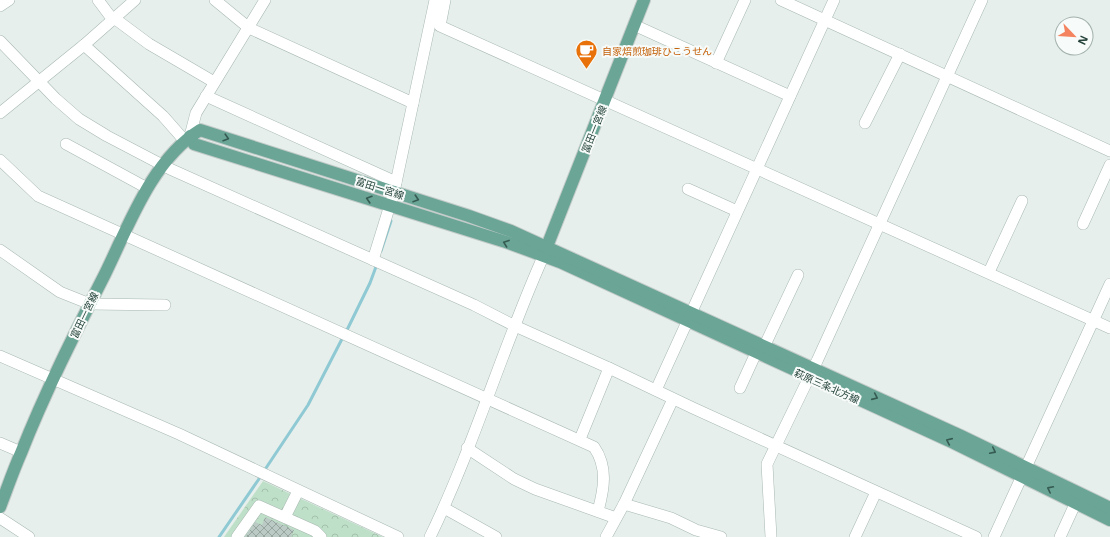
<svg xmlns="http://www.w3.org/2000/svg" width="1110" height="537" font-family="'Open Sans','Noto Sans JP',sans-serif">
  <defs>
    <pattern id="park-crowns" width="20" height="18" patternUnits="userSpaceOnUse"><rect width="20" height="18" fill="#bfe0c8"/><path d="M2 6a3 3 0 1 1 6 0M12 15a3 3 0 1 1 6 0" fill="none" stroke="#a4c1ad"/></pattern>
    <pattern id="building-cross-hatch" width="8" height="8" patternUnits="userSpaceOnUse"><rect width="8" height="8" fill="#bbcac4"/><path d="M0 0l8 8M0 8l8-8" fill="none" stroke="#98a6a0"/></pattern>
  </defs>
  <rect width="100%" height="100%" fill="#e6efeb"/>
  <!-- park -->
  <path fill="url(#park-crowns)" d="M263,481L383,537H224Z"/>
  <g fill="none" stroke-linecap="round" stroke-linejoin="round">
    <!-- stream -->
    <g stroke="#8ec9d4" stroke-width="3">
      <path d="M381,251L391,221"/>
      <path d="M346,332L370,283L377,264"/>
      <path d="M264,471L308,405L343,337"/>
      <path d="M219,537L261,476"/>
    </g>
  </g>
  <!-- building -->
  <path fill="url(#building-cross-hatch)" d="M265,517L294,530L291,537H245L255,522L262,525Z"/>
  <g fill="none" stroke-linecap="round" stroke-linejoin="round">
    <defs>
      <g id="minor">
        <path d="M98,0L113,20"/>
        <path d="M215,0L249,28L413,103"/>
        <path d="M445,0L440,26L1110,328"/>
        <path d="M781,0L1110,151"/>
        <path d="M0,6L9,0"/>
        <path d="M114,18L149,44L214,82"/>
        <path d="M634,25L790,96"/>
        <path d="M0,41L56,99L79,119L107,136L170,169L474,305L515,326L609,368L693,408L976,537"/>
        <path d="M84,45L163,116L185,141"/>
        <path d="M716,63L745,0"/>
        <path d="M206,96L396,182"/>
        <path d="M0,113L84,45L135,0"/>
        <path d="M865,123L900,54"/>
        <path d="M190,136L196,113L265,0"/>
        <path d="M66,144L147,188"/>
        <path d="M0,160L38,196L594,447C608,467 604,489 598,511"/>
        <path d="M688,189L737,211"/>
        <path d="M1083,224L1110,165"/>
        <path d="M0,250L60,292L90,304L165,305"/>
        <path d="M373,260L394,192L435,0"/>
        <path d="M989,272L1022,201"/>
        <path d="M764,347L798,275"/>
        <path d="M0,356L179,434L398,537"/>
        <path d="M740,388L756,353"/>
        <path d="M656,390L834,0"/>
        <path d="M580,439L609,368"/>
        <path d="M0,443L21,452"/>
        <path d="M467,448L514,479L535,489L616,518"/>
        <path d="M624,504L671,518L696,530L721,537"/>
        <path d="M444,508L496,537"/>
        <path d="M285,517L298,491"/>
        <path d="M0,518L29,537"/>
        <path d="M237,537L259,506L315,531L321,537"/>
        <path d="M430,537C474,446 502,349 543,257"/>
        <path d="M606,537L624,504L673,399"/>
        <path d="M771,537L767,464L817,361L982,0"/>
        <path d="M855,537L876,492"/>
        <path d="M994,537L1110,284"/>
        <path d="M1060,537L1076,502"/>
      </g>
      <g id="major">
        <path d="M190,136L194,144L506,242L560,262L954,443L1110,520"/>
        <path d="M544,254L644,0"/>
        <path d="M0,507C7,489 13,471 21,453C45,392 75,333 105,274C129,225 152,160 200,130L469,216L511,231L959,435L1110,508"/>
      </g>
    </defs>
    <!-- minor casing -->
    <use href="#minor" stroke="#a8b8b2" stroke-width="12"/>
    <!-- major casing -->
    <use href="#major" stroke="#c2cac8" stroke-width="14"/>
    <!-- minor -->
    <use href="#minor" stroke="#fff" stroke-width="11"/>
    <!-- major -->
    <use href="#major" stroke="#6aa596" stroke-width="12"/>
  </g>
  <!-- one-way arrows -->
  <defs><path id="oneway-chevron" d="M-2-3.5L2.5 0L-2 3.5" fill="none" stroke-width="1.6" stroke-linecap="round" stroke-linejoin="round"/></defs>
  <g stroke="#365b51">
    <use href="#oneway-chevron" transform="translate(226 138) rotate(17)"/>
    <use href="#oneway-chevron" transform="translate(369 199) rotate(-163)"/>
    <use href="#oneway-chevron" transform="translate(416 199) rotate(18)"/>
    <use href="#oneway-chevron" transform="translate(506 243) rotate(-160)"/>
    <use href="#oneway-chevron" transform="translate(875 397) rotate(24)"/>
    <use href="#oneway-chevron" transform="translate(949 441) rotate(-156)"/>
    <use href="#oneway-chevron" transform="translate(993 451) rotate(26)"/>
    <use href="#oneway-chevron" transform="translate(1050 489) rotate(-153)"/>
  </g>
  <!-- icons -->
  <defs>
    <symbol id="cafe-pin" viewBox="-11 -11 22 30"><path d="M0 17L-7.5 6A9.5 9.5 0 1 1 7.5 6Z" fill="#e8710a" stroke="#f7fbf9"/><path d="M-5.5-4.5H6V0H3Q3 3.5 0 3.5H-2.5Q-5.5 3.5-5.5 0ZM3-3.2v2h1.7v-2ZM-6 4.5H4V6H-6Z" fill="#fff"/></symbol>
  </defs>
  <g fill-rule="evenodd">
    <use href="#cafe-pin" x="574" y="38" width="25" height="34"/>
  </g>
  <g text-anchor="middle" stroke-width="4" stroke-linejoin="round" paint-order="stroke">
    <!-- food labels -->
    <g font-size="10" fill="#c56008" stroke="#f7fbf9" text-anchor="start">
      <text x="602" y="55">自家焙煎珈琲ひこうせん</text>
    </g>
    <!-- street labels -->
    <g font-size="10" fill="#24423a" stroke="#f7fbf9">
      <text transform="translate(594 129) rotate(-68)" y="4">冨田一宮線</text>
      <text transform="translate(380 188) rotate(18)" y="4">富田一宮線</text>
      <text transform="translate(84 315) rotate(-64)" y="4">富田一宮線</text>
      <text transform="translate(827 386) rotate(24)" y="4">萩原三条北方線</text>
    </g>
  </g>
  <!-- north arrow -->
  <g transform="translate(1074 36) rotate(115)"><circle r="19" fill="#f7fbf9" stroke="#a3b1ad"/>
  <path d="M0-3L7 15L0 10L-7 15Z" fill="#f4845f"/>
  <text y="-6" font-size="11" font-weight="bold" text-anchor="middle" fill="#24423a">N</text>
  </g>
</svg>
